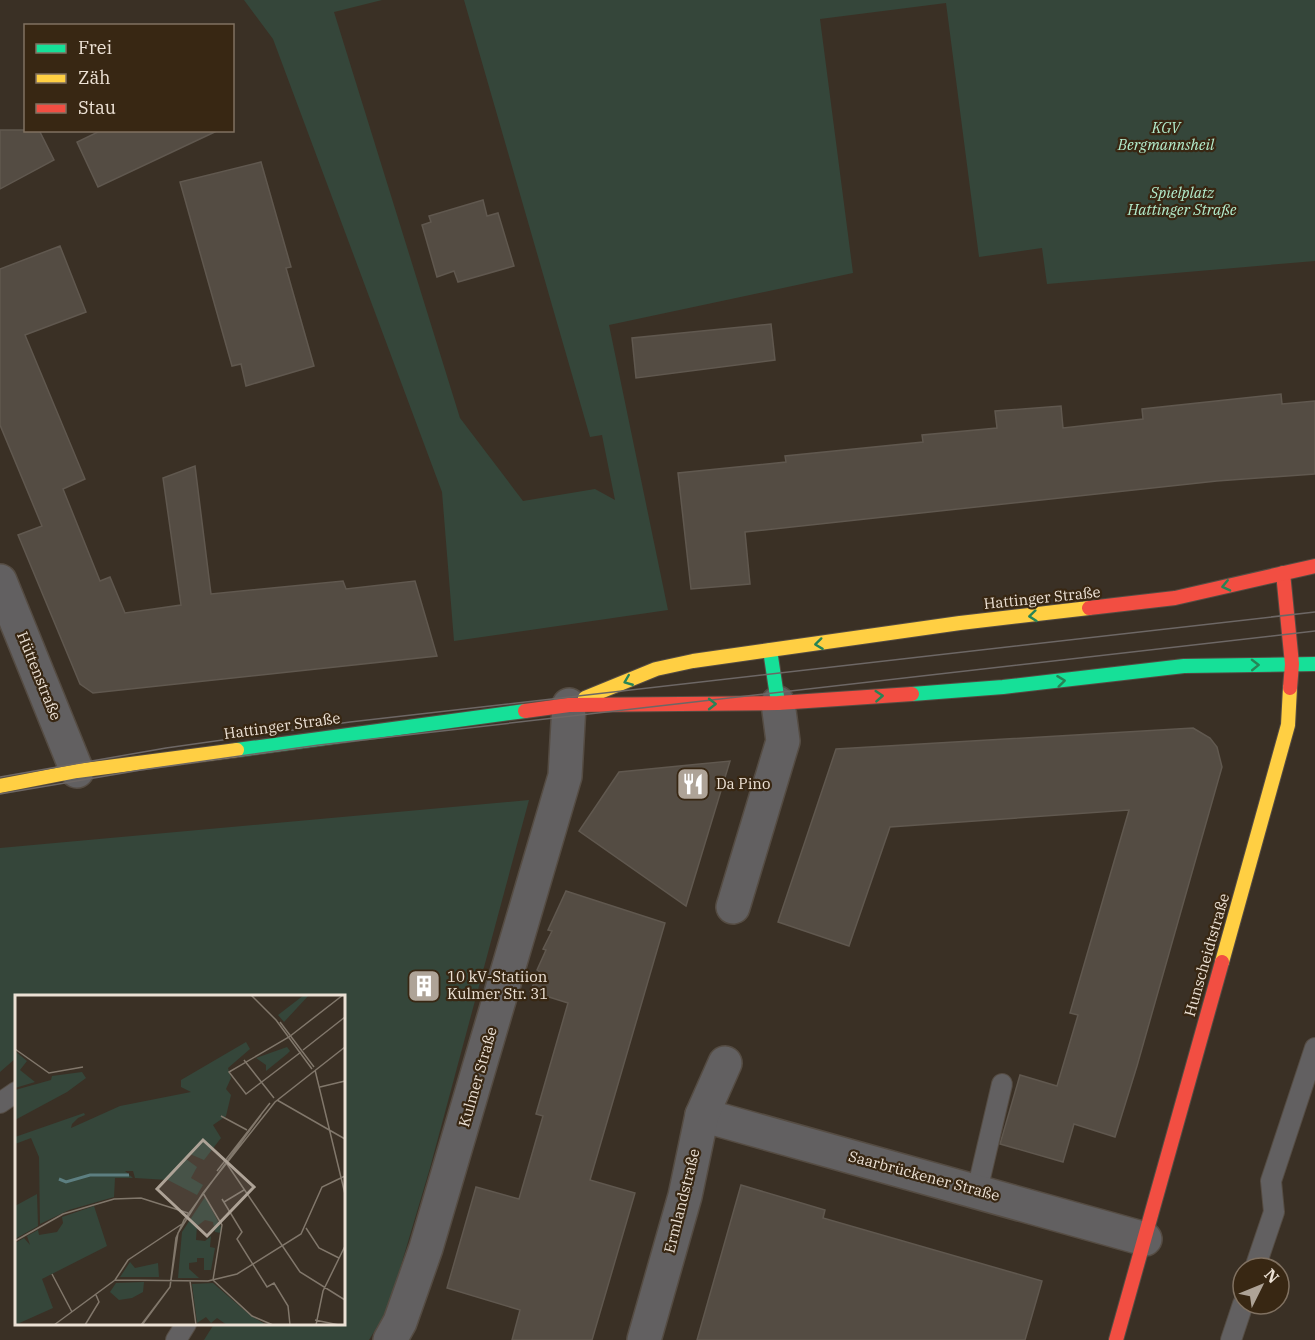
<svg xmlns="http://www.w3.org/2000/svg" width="1315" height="1340" font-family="'IBM Plex Serif',serif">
  <rect width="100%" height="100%" fill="#3a3025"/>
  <!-- green -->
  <g fill="#35463a">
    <path d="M244,0H382L334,12L460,418L523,501L595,489L615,500L602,435L590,437L464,0H1315V261L1047,284L1042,248L979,257L946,3L820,19L853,273L609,325L668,610L454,641L442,492L273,39Z"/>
    <path d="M529,800L430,1168L388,1309L369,1340H204L214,1324H344V996H16V1058L0,1072V848Z"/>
  </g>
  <!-- building -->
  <g fill="#544c43" stroke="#60584f" stroke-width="1.5">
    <path d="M0,130H39L54,160L0,189Z"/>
    <path d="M102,130H219L98,187L77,142Z"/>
    <path d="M261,162L291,267L286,268L314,366L246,386L241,364L232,366L180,182Z"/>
    <path d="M483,200L487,216L498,213L514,266L458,282L454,271L437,277L422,225L431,222L429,216Z"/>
    <path d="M60,246L86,312L25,335L85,479L63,489L100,581L110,577L125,613L181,605L163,478L195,466L211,594L343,581L346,589L415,581L437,656L93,693L80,684L18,535L42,526L0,425V269Z"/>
    <path d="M771,324L775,360L636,378L632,338Z"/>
    <path d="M1281,394L1282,404L1315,401V474L1217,481L745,532L750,584L691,589L678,473L786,462L785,456L923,442L922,435L997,428L995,411L1061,406L1063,428L1143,419L1142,409Z"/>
    <path d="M1193,728L1210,738L1217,747L1222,767L1137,1066L1115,1137L1074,1124L1063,1162L1000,1144L1020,1075L1057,1086L1078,1015L1070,1013L1129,810L890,827L849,946L778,922L836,749Z"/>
    <path d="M730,761L686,906L579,831L619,772Z"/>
    <path d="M566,891L665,923L590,1180L635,1193L592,1340H512L520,1310L447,1288L476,1187L519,1199L543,1116L536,1114L568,1003L530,991L540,972L537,970L546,950L543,949L552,931L548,930Z"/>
    <path d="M741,1185L825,1210L823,1218L1042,1281L1025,1340H697Z"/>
  </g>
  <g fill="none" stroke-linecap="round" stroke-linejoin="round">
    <defs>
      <g id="lane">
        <path d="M0,1103L16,1092"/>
        <path d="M977,1191L1002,1084"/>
        <path d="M1255,1268L1274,1212L1271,1181L1315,1048"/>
        <path d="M176,1340L186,1324"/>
        <path d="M1231,1340L1243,1304"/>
      </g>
      <g id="street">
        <path d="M0,581L77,771"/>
        <path d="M733,907L783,741L778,703"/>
        <path d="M702,1115L1145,1239"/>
        <path d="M390,1340L400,1322L426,1248L565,776L569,705"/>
        <path d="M644,1340L685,1196L702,1115L725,1063"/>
      </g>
      <g id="fast">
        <path d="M770,650L778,703"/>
        <path d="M912,694L1003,687L1184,666L1315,664"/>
        <path d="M237,750L525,711"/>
      </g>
      <g id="slow">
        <path d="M585,698L656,669L693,661L960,623L1089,608"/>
        <path d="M0,786L77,771L237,750"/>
        <path d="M1222,962L1288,725L1290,688"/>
      </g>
      <g id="jam">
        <path d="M1283,573L1292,664L1290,688"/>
        <path d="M1089,608L1175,598L1315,566"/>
        <path d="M525,711L569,705L778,703L912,694"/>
        <path d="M1116,1340L1222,962"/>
      </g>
    </defs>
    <!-- lane casing -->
    <use href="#lane" stroke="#554c43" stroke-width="22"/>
    <!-- street casing -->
    <use href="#street" stroke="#554c43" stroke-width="36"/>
    <!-- fast casing -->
    <use href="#fast" stroke="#554c43" stroke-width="16"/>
    <!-- slow casing -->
    <use href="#slow" stroke="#554c43" stroke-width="16"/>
    <!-- jam casing -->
    <use href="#jam" stroke="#554c43" stroke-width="16"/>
    <!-- lane -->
    <use href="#lane" stroke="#626061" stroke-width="20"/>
    <!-- street -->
    <use href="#street" stroke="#626061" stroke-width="33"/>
    <!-- fast -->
    <use href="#fast" stroke="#16e098" stroke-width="14"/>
    <!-- slow -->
    <use href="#slow" stroke="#ffcf43" stroke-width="14"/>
    <!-- jam -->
    <use href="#jam" stroke="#f24e42" stroke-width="14"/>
    <!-- tram -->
    <g stroke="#6d6765" stroke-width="1.5">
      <path d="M0,777L166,748L350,722L1315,612"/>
      <path d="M0,794L141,770L319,745L1315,631"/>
    </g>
  </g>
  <!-- one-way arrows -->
  <defs><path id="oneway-chevron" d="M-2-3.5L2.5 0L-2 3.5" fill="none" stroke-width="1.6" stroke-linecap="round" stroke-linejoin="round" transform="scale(1.5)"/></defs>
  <g stroke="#278456">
    <use href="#oneway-chevron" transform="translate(1226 586) rotate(167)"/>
    <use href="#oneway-chevron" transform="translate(1033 616) rotate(174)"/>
    <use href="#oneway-chevron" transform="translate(819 644) rotate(173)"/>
    <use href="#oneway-chevron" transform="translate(1255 665) rotate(-1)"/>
    <use href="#oneway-chevron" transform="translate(628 681) rotate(158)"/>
    <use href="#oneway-chevron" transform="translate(1061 681) rotate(-7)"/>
    <use href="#oneway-chevron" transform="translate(879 696) rotate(-4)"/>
    <use href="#oneway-chevron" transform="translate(712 704)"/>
  </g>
  <!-- icons -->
  <defs>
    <symbol id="restaurant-square" viewBox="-11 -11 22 22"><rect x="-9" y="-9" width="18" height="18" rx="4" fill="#aea397" stroke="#382713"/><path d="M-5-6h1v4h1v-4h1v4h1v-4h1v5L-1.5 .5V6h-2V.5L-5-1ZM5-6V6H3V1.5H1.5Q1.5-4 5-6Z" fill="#fff"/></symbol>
    <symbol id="building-square" viewBox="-11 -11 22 22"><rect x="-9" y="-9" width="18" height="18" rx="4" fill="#aea397" stroke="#382713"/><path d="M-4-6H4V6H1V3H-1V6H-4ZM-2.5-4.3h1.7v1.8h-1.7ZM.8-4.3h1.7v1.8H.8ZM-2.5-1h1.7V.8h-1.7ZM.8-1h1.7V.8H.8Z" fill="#fff"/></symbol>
  </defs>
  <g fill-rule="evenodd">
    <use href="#restaurant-square" x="674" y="765" width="38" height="38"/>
    <use href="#building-square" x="405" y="967" width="38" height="38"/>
  </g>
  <g text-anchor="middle" stroke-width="4.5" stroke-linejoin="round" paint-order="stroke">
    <!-- park labels -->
    <g font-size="15" font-style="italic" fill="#b4eece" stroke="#382713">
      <text x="1166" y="133">KGV<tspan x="1166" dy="17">Bergmannsheil</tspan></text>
      <text x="1182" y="198">Spielplatz<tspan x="1182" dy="17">Hattinger Straße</tspan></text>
    </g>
    <!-- street labels -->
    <g font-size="15" fill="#ece1d5" stroke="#382713">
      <text transform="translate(1042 598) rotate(-6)" y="5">Hattinger Straße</text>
      <text transform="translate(39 676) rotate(68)" y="5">Hüttenstraße</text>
      <text transform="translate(282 726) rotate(-8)" y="5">Hattinger Straße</text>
      <text transform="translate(1207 955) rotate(-74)" y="5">Hunscheidtstraße</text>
      <text transform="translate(478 1077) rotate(-74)" y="5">Kulmer Straße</text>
      <text transform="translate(924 1176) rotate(15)" y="5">Saarbrückener Straße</text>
      <text transform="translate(682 1201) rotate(-76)" y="5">Ermlandstraße</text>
    </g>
    <!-- poi labels -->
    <g font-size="15" fill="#ece1d5" stroke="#382713" text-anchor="start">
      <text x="716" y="789">Da Pino</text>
      <text x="447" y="982">10 kV-Statiion<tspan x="447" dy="17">Kulmer Str. 31</tspan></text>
    </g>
  </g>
  <!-- overview -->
  <g transform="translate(15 995)">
    <rect width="330" height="330" fill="#3a3025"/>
    <path d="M289,0H294L269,27L263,20ZM231,47L235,54L213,73L216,83L211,94L216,100L211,121L198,130L206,143L189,165L175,159L171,164L182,172L176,183L188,190L182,200L153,185L120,183L118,176H110L118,183H100L99,202L54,215L25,229L24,162L16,143L0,149V142L69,118L70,120L63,123L57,129L56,133L105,111L176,97L166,92V85ZM272,52L275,56L272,59L251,76V70L241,63ZM0,56L12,66L5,75L20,87L0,93ZM67,77L71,83L52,97L0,125V95L36,85L37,81ZM22,199L23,231L0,244V211ZM190,202L206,232V238L200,237L198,227L190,225L182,231L181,245L190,246L196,241L195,252L200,253L196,275H189V263H182V267L174,268V274L184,283H163L167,237ZM79,211L92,251L27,284L38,313L0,330V248L9,243L15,250L12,241L23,235L24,240L42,237L48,228L47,222ZM115,267L120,273L143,268L144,282H105ZM129,287L128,297L117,303L104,305L95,297L101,288ZM198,288L236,321L252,330H212L202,323L196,328L191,322L182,328L177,289Z" fill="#35463a"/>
    <path fill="none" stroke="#5d7f81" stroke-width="3" d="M44,184L51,187L75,180H114"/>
    <path fill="none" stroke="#81776b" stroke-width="1.5" d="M236,0L261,25L297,74M265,27L299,72M0,54L34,78L68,72M288,55L330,22M286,57L231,99L214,77L274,42L328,0M229,65L259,103M300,75L330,199M305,92L330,86M262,105L330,144M206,121L232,135M212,169L285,277L330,305M202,176L255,108M188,198L207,230L198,285L237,321L258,330M207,204L227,237L222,244L252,292L259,288L273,311L275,330M209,207L229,195M291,233L304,253L324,263M0,246L48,219L99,204L126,203L173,218M37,279L57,317M100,285L193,286L222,279L286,239L307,192L330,181M175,286L181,330M300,325L324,330M39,330L100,285L113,265L167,229M70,330L84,307L81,300M126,330L155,292L161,243L169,225L246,120M127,330L155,292L163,238L188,198L260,107L330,52M301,330L308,296L330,251"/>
    <path fill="#aea397" fill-opacity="0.15" stroke="#aea397" stroke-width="3" d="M188,145L239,192L192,241L142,194Z"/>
    <rect width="330" height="330" fill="none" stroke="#ece1d5" stroke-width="3"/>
  </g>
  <!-- legend -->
  <rect x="24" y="24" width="210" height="108" fill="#382713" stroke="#807161" stroke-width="1.5"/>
  <rect x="36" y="44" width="30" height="9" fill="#16e098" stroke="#807161" stroke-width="1.5"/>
  <text x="78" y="54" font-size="18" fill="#ece1d5">Frei</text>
  <rect x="36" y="74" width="30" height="9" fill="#ffcf43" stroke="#807161" stroke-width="1.5"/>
  <text x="78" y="84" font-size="18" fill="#ece1d5">Zäh</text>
  <rect x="36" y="104" width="30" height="9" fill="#f24e42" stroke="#807161" stroke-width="1.5"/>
  <text x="78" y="114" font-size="18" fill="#ece1d5">Stau</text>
  <!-- north arrow -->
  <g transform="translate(1261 1286) rotate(47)"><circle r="28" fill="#382713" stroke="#807161" stroke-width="1.5"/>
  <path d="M0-4.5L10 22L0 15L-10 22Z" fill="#aea397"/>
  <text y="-9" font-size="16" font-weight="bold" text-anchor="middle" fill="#ece1d5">N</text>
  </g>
</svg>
